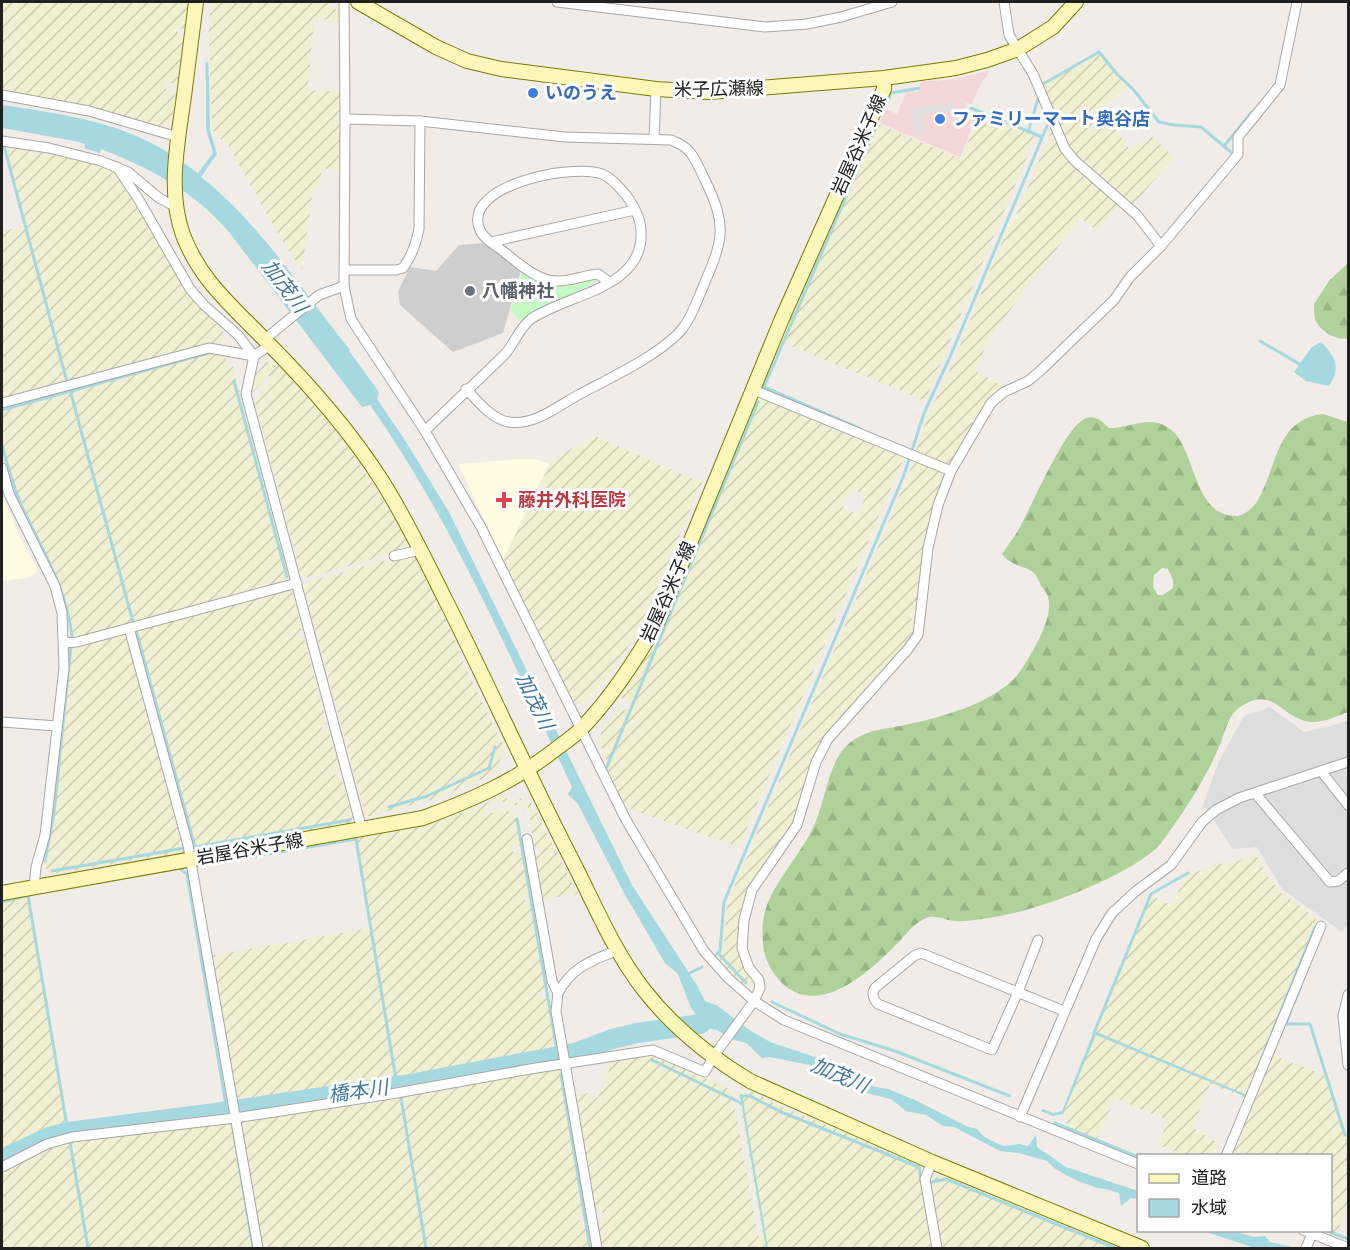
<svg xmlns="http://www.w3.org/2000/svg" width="1350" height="1250" font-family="Inter,'Noto Sans JP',sans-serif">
  <defs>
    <pattern id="farmland-furrows" width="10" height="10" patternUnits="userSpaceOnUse" patternTransform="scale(1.5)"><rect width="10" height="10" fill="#f0efd2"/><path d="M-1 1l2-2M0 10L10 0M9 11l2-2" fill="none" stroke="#cecdb4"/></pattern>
    <pattern id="forest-firs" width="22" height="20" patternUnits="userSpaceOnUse" patternTransform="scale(1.5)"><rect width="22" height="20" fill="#b1d19a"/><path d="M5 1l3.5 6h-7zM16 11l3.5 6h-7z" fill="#98b384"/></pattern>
  </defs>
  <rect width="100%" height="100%" fill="#f1ece7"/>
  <!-- residential -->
  <path fill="#dedddd" d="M1270,707L1304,732L1328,727L1348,720V924L1342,932L1282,889L1257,847L1233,849L1205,807L1201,811L1218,763L1244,716Z"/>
  <!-- commercial -->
  <path fill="#f2d6d8" d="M988,71V75L982,81L972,104L966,103L965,109L978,113L960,157L880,123L886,109L897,114L907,91L918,92L921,82L956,79Z"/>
  <!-- education -->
  <g fill="#fffce2">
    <path d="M518,459H536L549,464L503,560L458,464Z"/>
    <path d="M2,493L19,536L38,570L32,577L2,581Z"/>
  </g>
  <!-- religious -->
  <path fill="#cecece" d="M484,243L521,270L503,333L453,352L400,305L398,291L410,267L436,271L459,245Z"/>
  <!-- farmland -->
  <g fill="url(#farmland-furrows)" fill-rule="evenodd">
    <path d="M2,2H189L185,29L178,28V34L184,36L177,84L166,82V89L176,92L171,123L157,128L2,92Z"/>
    <path d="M210,2H328L341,14V22L314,18L308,90L340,92L341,171L322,168L318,190L313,191L302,269L285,246L229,147L212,130L209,40Z"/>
    <path d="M1099,51L1129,85L1101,109L1130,150L1151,136L1174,157L1132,206L1072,152L1042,84Z"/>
    <path d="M981,112L1036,135L925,401L781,342L831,222L876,123L961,159Z"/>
    <path d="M1052,130L1118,205L1098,231L1080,218L990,337L975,370L1003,387L992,396L977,419L972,417L971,421L975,424L953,463L948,466L915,454L928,415L953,363L1009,224L1012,225Z"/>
    <path d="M2,142L54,151L96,164L119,175L200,306L222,329L225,338L223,341L2,401V232L24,225Z"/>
    <path d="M211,352L227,356L225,364L233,367L289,578L285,584L74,640L70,636L61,591L17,499L2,453V406Z"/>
    <path d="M271,361L277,362L282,366L333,425L386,503L411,548L307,578L301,576L254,399L259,398L261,391L271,380L268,375L252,393L253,382L255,375L266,362Z"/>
    <path d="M761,397L905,455L739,847L624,807L605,769L607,761L599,743L602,728L620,708L628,711L632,702L620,697L653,645H655L758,398L760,399ZM851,489L866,496L857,514L842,507Z"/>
    <path d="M595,436L702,483L638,632L610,674L584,703L574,704L503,560L553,459Z"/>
    <path d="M915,459L944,472L945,477L916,615L911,614L910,618L916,621L914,633L907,644L833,728L790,833L751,885L739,945L755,982L747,989L717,960L723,951L727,904Z"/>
    <path d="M415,555L444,613L468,673L504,747L496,773L435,799L366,817L304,588L307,582L394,558L395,560Z"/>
    <path d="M284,588L292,591L302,631L297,634L298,639L304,638L327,724L322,725L323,731L329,730L340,770L334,771L336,777L341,776L353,818L352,823L192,850L133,629Z"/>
    <path d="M126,631L186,852L51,874L42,864L49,834L56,780L68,647Z"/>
    <path d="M506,793L503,797L523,805L525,811L518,806L501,801L485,807L486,814L508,810L519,819L523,845L512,847L514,854L525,852L533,895L525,897L526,904L534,903L548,991L537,993L539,999L549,997L559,1051L390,1083L236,1104L209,956L370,928L355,837L430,824L476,808Z"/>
    <path d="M511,795L531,802L578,894L543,899L535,854L540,853L539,847H534L528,807L525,803Z"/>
    <path d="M1256,854L1268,877L1281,893L1312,915L1318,922L1247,1099L1210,1084L1193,1128L1218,1143L1213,1155H1182L1159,1145L1167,1120L1115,1098L1096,1142L1069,1130L1062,1111L1150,894L1172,906L1185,876L1219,864L1235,862Z"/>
    <path d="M29,892L70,1136L2,1165V898Z"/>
    <path d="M643,1054L654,1056L728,1088L733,1096L758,1236L763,1235L738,1093L740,1091L749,1094L750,1090L780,1106L920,1163L925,1167L935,1248H602L597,1220L604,1218L602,1211L596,1212L589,1170L596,1168V1166L588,1167L576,1089L598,1098L609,1071L604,1061Z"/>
    <path d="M1270,1054L1327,1076L1346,1133L1348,1135V1201L1336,1238L1318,1231L1330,1230V1156H1229Z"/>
    <path d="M561,1069L586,1214L579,1216L580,1223L588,1222L593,1248H259L240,1120Z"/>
    <path d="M232,1121L255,1248H2V1170L59,1143Z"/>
    <path d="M948,1175L1070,1226L1069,1228L1071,1229L1073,1227L1125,1248H940L930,1181L936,1177Z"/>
  </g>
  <!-- forest -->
  <g fill="url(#forest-firs)" fill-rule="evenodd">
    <path d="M1348,263V338C1337,341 1319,331 1315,319C1314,315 1314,308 1314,304L1329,281Z"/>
    <path d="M1323,414L1348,422V712C1337,716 1323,723 1311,722C1281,719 1274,684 1240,707C1227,716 1225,734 1219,747C1206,777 1188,806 1169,832C1164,839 1159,847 1152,852C1114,882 1030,914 982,919C974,920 964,922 956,921C945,921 935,913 924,919C910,926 902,940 891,950C865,975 819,1016 783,984C772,973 764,959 763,944C762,930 762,919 767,905C779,875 804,851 816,821C827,794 829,755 855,739C870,729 887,729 905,725C939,718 987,705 1013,680C1023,669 1031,654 1038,641C1044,629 1052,611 1048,597C1047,593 1044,590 1041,586C1039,582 1038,578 1035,574C1026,565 1013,568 1002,554C1008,545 1015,536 1020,527C1032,505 1065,428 1084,419C1094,414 1102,421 1109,428C1129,429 1147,415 1167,427C1197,443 1190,517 1237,516C1245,515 1254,507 1258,500C1277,467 1276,419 1323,414ZM1162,568L1168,569L1173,580V588L1163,595H1158L1153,587L1154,575Z"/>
  </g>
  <!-- park -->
  <path fill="#c5fbc4" d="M522,271C555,294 560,283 595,279L596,282L530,314L521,322L511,310Z"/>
  <!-- parking -->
  <path fill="#e0e0e0" d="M954,104L955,110L922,114L924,132L914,133L912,108Z"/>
  <!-- water -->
  <g fill="#a6d9df">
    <path d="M206,76H209L210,130L217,154L201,177C258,221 305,294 350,350L349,351L379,392L377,399L403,437L449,512L632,885L698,987L705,1001L722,1009L751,1031L770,1042L821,1059L860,1081L875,1087L888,1089L915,1100L966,1126L977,1129L983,1136L998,1144L1004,1146L1019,1144L1028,1146L1036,1135L1037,1147L1066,1167L1135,1190L1138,1192V1199L1131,1198L1121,1206L1119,1193L1106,1189L1097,1188L1073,1179L1054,1168L1047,1161L1019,1153L1000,1151L954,1127L943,1126L926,1115L906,1111L891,1099L863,1092L819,1067L770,1057L762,1058L746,1043L731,1039L717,1030L707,1028L691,1008L678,974L665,963L624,893L578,804L568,794L572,787C510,657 453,523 370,405L362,407L229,232C195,192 150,168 101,149L100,153L84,148L85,144L75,141L2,128V105C50,112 102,119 147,141C165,149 182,162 198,173L213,153L206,129Z"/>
    <path d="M1321,342C1336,357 1341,368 1329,386L1306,381L1294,372L1312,347Z"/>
    <path d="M1094,1031L1245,1094L1244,1096L1096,1035L1063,1114L1053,1116L1041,1111L1043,1109L1053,1113L1062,1111Z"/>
    <path d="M742,1094L768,1248H766L740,1095Z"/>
    <path d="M1203,1231H1234L1254,1237L1265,1236L1270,1242L1296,1248H1255Z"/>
  </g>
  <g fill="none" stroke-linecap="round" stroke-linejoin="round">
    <!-- stream -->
    <g stroke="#a6d9df" stroke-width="3">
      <path d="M207,63V78"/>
      <path d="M1043,84L1099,52L1117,74L1133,89L1159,122L1174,125L1201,127L1232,153"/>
      <path d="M885,107L891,93L919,88"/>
      <path d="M971,108L1042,137"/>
      <path d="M1028,132L1038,99"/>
      <path d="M4,146L67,382"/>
      <path d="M1224,146L1252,112"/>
      <path d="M1260,341L1301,365"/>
      <path d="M234,381L287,577"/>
      <path d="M70,390L133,622"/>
      <path d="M2,410L209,353"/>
      <path d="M861,429L764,387L877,125"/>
      <path d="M2,445C8,467 14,490 24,511C44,554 66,587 72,636"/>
      <path d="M136,630L195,847L350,820"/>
      <path d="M606,769L758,402"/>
      <path d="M389,807L427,796L489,768L495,747"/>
      <path d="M517,819L558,1056"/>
      <path d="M45,861L54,813L71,646"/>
      <path d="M205,865L356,839L397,1086"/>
      <path d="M52,871L185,848"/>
      <path d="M164,871L179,868L187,874L227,1111"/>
      <path d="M28,896L68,1132"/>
      <path d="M2,902L33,894"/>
      <path d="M718,953L746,983"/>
      <path d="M715,956L720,951L724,902L904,475L924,413L950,357L1047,126"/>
      <path d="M688,974L702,967"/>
      <path d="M772,1002L840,1034L895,1051L1010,1096"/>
      <path d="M1294,1003L1301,986"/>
      <path d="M1291,1011L1286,1024H1310L1345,1135"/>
      <path d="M1094,1033L1151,894L1188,873"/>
      <path d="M652,1060L743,1104"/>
      <path d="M1258,1067L1315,927"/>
      <path d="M561,1074L590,1248"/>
      <path d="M401,1098L426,1248"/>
      <path d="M742,1099L741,1096H750L781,1112L919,1167L921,1179"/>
      <path d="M232,1123L253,1248"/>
      <path d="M1055,1123L1138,1157"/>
      <path d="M70,1142L88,1248"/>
      <path d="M928,1183L946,1179L1115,1248"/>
      <path d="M1325,1230L1348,1239"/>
    </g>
    <!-- river -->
    <path stroke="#a6d9df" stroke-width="20" d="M2,1159L49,1137L68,1132L215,1113L404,1085L575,1053L612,1039L637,1033L700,1024L712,1014"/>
    <defs>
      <g id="street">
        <path d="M344,2L345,119L344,286L351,319L425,431L481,527L626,820L704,951L728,978L754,1001L784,1020L1138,1164"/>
        <path d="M557,2L765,27L807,24L841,17L892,2"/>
        <path d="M1004,2L1009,35L1033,74L1065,149L1075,161L1137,215L1161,246"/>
        <path d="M2,95L89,111L178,137"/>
        <path d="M345,119L420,121L565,137L671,140C693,148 695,160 705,180C728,227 723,240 703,287C697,301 692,316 683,328C662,354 610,378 580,394C559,405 535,426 509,422C491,419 478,401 466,389"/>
        <path d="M654,139L656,89"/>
        <path d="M2,141L49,148L101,161L128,172L159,198L176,207"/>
        <path d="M117,167L139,200L190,289L204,305L238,335L254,356"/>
        <path d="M491,242L635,210"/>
        <path d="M345,270H396L403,268C412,256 416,244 419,229L420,121"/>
        <path d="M265,339L319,295L344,286"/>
        <path d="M270,345L254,356L246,394L362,830"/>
        <path d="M754,390L951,471"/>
        <path d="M2,403L209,348L254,356"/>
        <path d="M425,431C451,405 478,381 504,355C514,345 519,328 531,319C567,294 644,289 641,232C641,219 634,206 626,195C619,187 612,178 602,174C574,163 460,185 480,230C483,238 492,243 499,248C515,260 537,282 558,281C572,281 585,275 598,274L609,282"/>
        <path d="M2,468L9,494L55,586L62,613L64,668L45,835L36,867L34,886"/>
        <path d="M394,556L420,550"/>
        <path d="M129,628L188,845L258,1248"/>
        <path d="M64,643L77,642L297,583"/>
        <path d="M2,722L57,726"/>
        <path d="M1321,771L1348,805"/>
        <path d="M1255,793L1330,882L1338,881L1348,873"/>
        <path d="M527,839L552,981L558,993L556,1011L597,1248"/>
        <path d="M1038,940L1018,992L992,1050L878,1004C873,999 871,992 876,987L914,956L921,953L1064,1011"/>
        <path d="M558,993C573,966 591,961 618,950"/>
        <path d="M1348,995L1343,1016L1348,1065"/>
        <path d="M1020,1117L1096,939L1112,913L1136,891L1171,865L1202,822L1216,810L1239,798L1348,762"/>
        <path d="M1226,1156L1321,926"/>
        <path d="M932,1162L925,1179L937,1248"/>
        <path d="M2,1167L47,1144L72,1137L235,1118L391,1094L530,1069L653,1050L705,1072L713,1057L754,1001L760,988L759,980L749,968L742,948L744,920L752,890L797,825L816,762L828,739L908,649L918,635L928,548L938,505L951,471L991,403L1004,392L1028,381L1038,373L1114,300L1130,277L1161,246L1235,158L1238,154V137L1280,85L1297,2"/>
        <path d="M1303,1230L1348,1248"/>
        <path d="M1306,1248L1312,1234"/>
      </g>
      <g id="secondary">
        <path d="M196,2C192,33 188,65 184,96C178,141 167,191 183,235C200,280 232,306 264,339C307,382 349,429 382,481C406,519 425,559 445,599C489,686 528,775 573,862C595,905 614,952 644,990C673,1027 710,1057 750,1081L932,1162L1142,1248"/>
        <path d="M358,2L436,47L467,61L501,69L656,89L709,92L884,78L956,68L987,60L1018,49L1053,27L1076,2"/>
        <path d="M2,893L423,818C469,801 513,782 552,752C562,744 572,738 581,729C612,697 636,660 658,621L781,321L884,89V78"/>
      </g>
    </defs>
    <!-- street casing -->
    <use href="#street" stroke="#a7a7a7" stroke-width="11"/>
    <!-- secondary casing -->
    <use href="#secondary" stroke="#7d7c02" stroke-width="16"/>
    <!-- street -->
    <use href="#street" stroke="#fff" stroke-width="9"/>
    <!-- secondary -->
    <use href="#secondary" stroke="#fbf7ba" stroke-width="14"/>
  </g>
  <!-- markers -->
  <g fill="#3f7fe0" stroke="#fff" stroke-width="2">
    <circle cx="533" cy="93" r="6"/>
    <circle cx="940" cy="119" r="6"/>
  </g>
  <circle fill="#6b7280" stroke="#fff" stroke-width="2" cx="470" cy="291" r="6"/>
  <path fill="#e0444e" stroke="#fff" stroke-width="2" d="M501 491h6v6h6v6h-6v6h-6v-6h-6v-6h6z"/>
  <g text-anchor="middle" stroke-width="6" stroke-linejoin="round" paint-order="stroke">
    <!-- street labels -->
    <g font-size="18" fill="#202020" stroke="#fff">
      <text transform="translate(719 89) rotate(-1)" y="6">米子広瀬線</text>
      <text transform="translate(859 145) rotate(-66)" y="6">岩屋谷米子線</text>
      <text transform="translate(668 592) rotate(-66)" y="6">岩屋谷米子線</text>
      <text transform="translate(250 849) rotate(-10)" y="6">岩屋谷米子線</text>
    </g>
    <!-- shop labels -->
    <g font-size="18" font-weight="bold" fill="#366cbe" stroke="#fff" text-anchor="start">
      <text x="545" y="99">いのうえ</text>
      <text x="952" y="125">ファミリーマート奥谷店</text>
    </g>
    <!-- worship labels -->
    <g font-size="18" font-weight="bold" fill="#5b616d" stroke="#fff" text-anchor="start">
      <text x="482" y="297">八幡神社</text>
    </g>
    <!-- health labels -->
    <g font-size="18" font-weight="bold" fill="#be3a42" stroke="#fff" text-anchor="start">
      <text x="518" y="506">藤井外科医院</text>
    </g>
    <!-- water labels -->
    <g font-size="20" font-style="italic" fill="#41789c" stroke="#fff">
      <text transform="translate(285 286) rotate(53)" y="7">加茂川</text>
      <text transform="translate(535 701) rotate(64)" y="7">加茂川</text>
      <text transform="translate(840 1075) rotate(23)" y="7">加茂川</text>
      <text transform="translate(358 1091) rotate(-8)" y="7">橋本川</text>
    </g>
  </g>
  <!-- border -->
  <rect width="1350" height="1250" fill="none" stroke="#202020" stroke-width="6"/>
  <!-- legend -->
  <rect x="1137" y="1154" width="195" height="78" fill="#ffffff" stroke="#a6a6a6" stroke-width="1.5"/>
  <rect x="1149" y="1174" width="30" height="9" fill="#fbf7ba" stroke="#a6a6a6" stroke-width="1.5"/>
  <text x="1191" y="1184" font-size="18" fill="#202020">道路</text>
  <rect x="1149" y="1199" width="30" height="18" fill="#a6d9df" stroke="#a6a6a6" stroke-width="1.5"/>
  <text x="1191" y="1214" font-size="18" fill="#202020">水域</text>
</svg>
